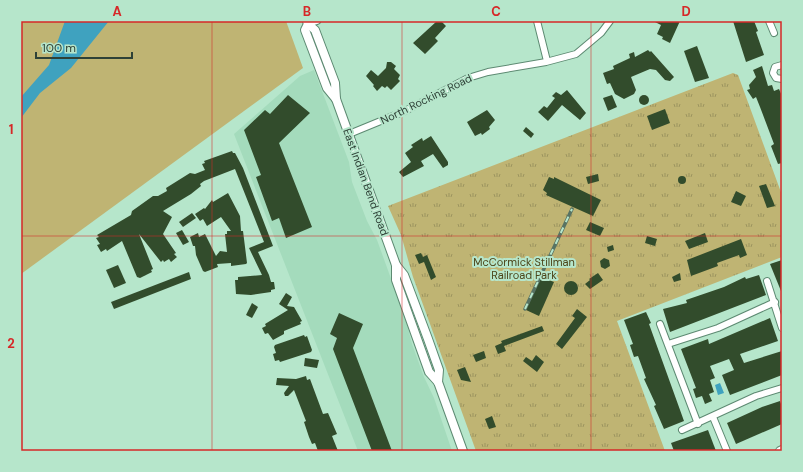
<svg xmlns="http://www.w3.org/2000/svg" width="803" height="472" font-family="'DM Sans',sans-serif">
  <defs>
    <pattern id="park-tufts" width="24" height="20" patternUnits="userSpaceOnUse"><rect width="24" height="20" fill="#bfb473"/><path d="M3 7l-1-3M5 7V3M7 7l1-3M15 17l-1-3M17 17v-4M19 17l1-3" fill="none" stroke="#9c945f"/></pattern>
  </defs>
  <rect width="100%" height="100%" fill="#b6e6cb"/>
  <!-- built -->
  <path fill="#a4dbbc" d="M314,70L349,162L352,182L367,221L377,240L406,320L412,344L424,377L434,398L452,451H358L234,134L300,76Z"/>
  <!-- grass -->
  <path fill="#bfb473" d="M21,21H286L303,68L21,274Z"/>
  <!-- park -->
  <path fill="url(#park-tufts)" d="M733,73L738,75L782,195V257L617,321L665,451H476L413,277L401,235L388,206Z"/>
  <!-- water -->
  <g fill="#3fa2bf">
    <path d="M65,21H109L71,68L40,93L21,118V97L49,65Z"/>
    <path d="M720,383L724,393L718,395L715,385Z"/>
  </g>
  <!-- building -->
  <g fill="#324c2c">
    <path d="M437,21H441L446,26L435,38L438,41L425,54L413,43Z"/>
    <path d="M653,21H680L670,43L662,39L663,37L657,34L661,25Z"/>
    <path d="M733,21H754L758,31L756,32L764,55L746,62Z"/>
    <path d="M697,46L709,78L695,82L684,51Z"/>
    <path d="M648,50L650,52L651,51L674,77L670,81L665,80L656,70L650,69L631,77L636,90L634,94L624,99L615,94L610,83L607,84L603,73L614,69L613,66L630,58L629,54L634,52L635,57Z"/>
    <path d="M387,62H391L396,66L394,69L400,75L398,79L400,81L391,90L387,86L385,88L382,86L377,91L373,86L374,85L366,76L371,70L378,76L386,68Z"/>
    <path d="M762,66L768,86L772,85L774,91L779,89L782,96V163L778,164L771,146L774,144L760,107L756,97L753,99L747,90L750,89L749,85L756,77L753,70Z"/>
    <path d="M567,90L586,113L580,120L562,105L548,121L538,112L544,106L547,108L555,98L552,96L556,92L561,95Z"/>
    <path d="M288,95L310,113L279,143L312,227L286,238L279,218L272,221L256,177L261,175L244,130L265,110L270,114Z"/>
    <path d="M612,95L617,107L608,111L603,98Z"/>
    <circle cx="644" cy="100" r="5"/>
    <path d="M665,109L670,123L652,130L647,116Z"/>
    <path d="M487,110L495,120L489,127L490,129L482,135L481,133L475,136L467,122Z"/>
    <path d="M526,127L534,134L531,138L523,131Z"/>
    <path d="M431,136L448,162V165L443,168L433,154L421,161L424,166L403,177L399,172L411,162L405,153L413,147L411,145L422,138L423,141Z"/>
    <path d="M232,151L233,153H235L243,168L273,246L258,252L269,275L271,282H274L275,289L271,290V292L251,295L236,294L235,280H238V277L262,275L249,248L264,242L235,169L204,181L200,184L201,186L191,194L163,211L172,217L163,234L176,253L174,254L177,257L171,262L169,259L164,262L163,260L161,262L139,234L153,269L151,270L152,272L140,278L137,277L122,241L107,251L106,249L101,252L97,245L100,244L96,238L99,237L97,235L131,215L132,211L153,196H158L167,191L166,188L190,173L195,174L205,170L202,164L205,163L204,161Z"/>
    <path d="M598,174L599,181L588,184L586,177Z"/>
    <circle cx="682" cy="180" r="4"/>
    <path d="M549,177L554,179V177L601,200L593,216L546,195L547,193L543,190Z"/>
    <path d="M766,184L775,206L767,208L759,186Z"/>
    <path d="M736,191L746,196L741,206L731,202Z"/>
    <path d="M228,193L240,216L241,231H243L247,263L246,264L231,266V263L217,264L218,267L205,272L203,271L196,255L195,246H193L190,237L198,233L199,237L205,234L216,256L220,251L227,252L225,234H227V231H231L221,217L207,226L203,219L200,221L195,214L204,208L205,209L212,200L213,202Z"/>
    <path d="M192,213L196,218L183,227L179,222Z"/>
    <path d="M590,222L604,228L600,236L586,230Z"/>
    <path d="M182,230L189,242L183,245L176,233Z"/>
    <path d="M705,233L708,242L689,249L685,241Z"/>
    <path d="M647,236L657,239L655,246L645,243Z"/>
    <path d="M741,239L747,255L740,258L739,255L717,263L718,266L691,276L687,260Z"/>
    <path d="M613,245L614,250L608,252L607,247Z"/>
    <path d="M421,253L423,257L427,255L436,277L431,280L424,262L419,264L415,255Z"/>
    <path d="M604,258L609,260L610,266L605,269L601,267L600,261Z"/>
    <path d="M782,260V291H781L770,264Z"/>
    <path d="M118,265L126,283L114,288L106,270Z"/>
    <path d="M189,272L191,279L114,309L111,302Z"/>
    <path d="M598,273L603,280L590,289L585,284L590,280L589,279Z"/>
    <path d="M680,273L681,280L674,282L672,277Z"/>
    <path d="M759,275L766,295L670,332L663,309L687,303L686,300L724,287L745,277L746,279Z"/>
    <path d="M541,277L554,282L539,316L526,310Z"/>
    <circle cx="571" cy="288" r="7"/>
    <path d="M286,293L292,297L287,306L294,307L302,321L300,322L301,324L284,331V334L273,340L268,333L265,334L262,328L266,326L265,324L288,310L279,304Z"/>
    <path d="M252,303L258,307L252,318L246,315Z"/>
    <path d="M577,309L587,317L562,349L556,344L575,318L572,316Z"/>
    <path d="M646,312L651,323L649,324L684,421L664,429L654,406L656,405L644,379L646,378L638,356L634,357L630,345L633,344L624,320Z"/>
    <path d="M339,313L363,324L353,348L392,451H372L333,349L337,338L330,334Z"/>
    <path d="M770,318L778,341L740,354L744,363L782,351V375L730,395L722,375L734,370L729,359L710,366L715,378L710,380L714,392L709,394L712,401L705,404L702,396L696,398L693,389L696,388L681,349L708,339L709,344Z"/>
    <path d="M542,326L544,331L504,346L506,351L498,354L495,346L502,343L501,341Z"/>
    <path d="M304,335L305,337L307,336L312,350L311,352L280,362L279,360L275,361L273,354L276,353L274,347L275,345Z"/>
    <path d="M484,351L486,358L476,362L473,355Z"/>
    <path d="M536,355L544,362L537,372L523,361L526,357L532,361Z"/>
    <path d="M305,358L319,360L317,368L304,366Z"/>
    <path d="M465,367L471,382L461,380L457,370Z"/>
    <path d="M306,376L307,380L310,379L323,414L328,413L337,434L332,436L338,451H318L315,443L312,444L309,437L304,422L306,421L294,390L288,396H285L284,393L289,386L276,385L277,378L296,379Z"/>
    <path d="M780,401L782,407V424L736,444L727,423L762,407Z"/>
    <path d="M492,416L496,427L489,429L485,419Z"/>
    <path d="M708,430L716,451H674L671,443Z"/>
  </g>
  <g fill="none" stroke-linecap="round" stroke-linejoin="round">
    <defs>
      <g id="minor">
        <path d="M537,21L547,61"/>
        <path d="M769,21L774,33"/>
        <path d="M308,24L317,21"/>
        <path d="M782,65L775,67L773,73L776,78L782,79"/>
        <path d="M349,134L405,111L468,78L488,72L546,62L576,54L601,33L610,21"/>
        <path d="M767,281L782,328"/>
        <path d="M660,324L698,424"/>
        <path d="M668,344L718,328L775,302"/>
        <path d="M713,417L727,451"/>
        <path d="M682,430L756,396L782,388"/>
      </g>
      <g id="major">
        <path d="M307,21L308,24L315,30L335,83L336,99L396,265V280L429,372L438,382L463,451"/>
        <path d="M308,24L305,30L327,88L336,99"/>
        <path d="M396,265L404,275L428,339L439,370L438,382"/>
        <path d="M780,451L782,450"/>
      </g>
    </defs>
    <!-- minor casing -->
    <use href="#minor" stroke="#5d8a72" stroke-width="8"/>
    <!-- major casing -->
    <use href="#major" stroke="#5d8a72" stroke-width="10"/>
    <!-- minor -->
    <use href="#minor" stroke="#fff" stroke-width="6"/>
    <!-- major -->
    <use href="#major" stroke="#fff" stroke-width="8"/>
    <defs>
      <path id="rail" d="M525,309L572,209"/>
    </defs>
    <!-- rail casing -->
    <use href="#rail" stroke="#577363" stroke-width="3.5"/>
    <!-- rail -->
    <use href="#rail" stroke="#b6e6cb" stroke-width="2" stroke-dasharray="6" stroke-linecap="butt"/>
  </g>
  <!-- grid -->
  <path fill="none" stroke="#d62828" stroke-width="1" stroke-opacity="0.55" d="M212,21V451M402,21V451M591,21V451M21,236H782"/>
  <g text-anchor="middle" stroke-width="4" stroke-linejoin="round" paint-order="stroke">
    <!-- street labels -->
    <g font-size="11" fill="#2e4137" stroke="#b6e6cb">
      <text transform="translate(426 99) rotate(-26)" y="4">North Rocking Road</text>
      <text transform="translate(366 182) rotate(70)" y="4">East Indian Bend Road</text>
    </g>
    <!-- park labels -->
    <g font-size="11" fill="#4c451a" stroke="#b6e6cb">
      <text x="524" y="266">McCormick Stillman<tspan x="524" dy="13">Railroad Park</tspan></text>
    </g>
  </g>
  <!-- border -->
  <rect width="803" height="472" fill="none" stroke="#b6e6cb" stroke-width="44"/>
  <!-- scale -->
  <path d="M36 52v6h96v-6" fill="none" stroke="#2e4137" stroke-width="2"/>
  <text x="42" y="52" font-size="12" fill="#2e4137" stroke="#b6e6cb" stroke-width="3" paint-order="stroke">100 m</text>
  <rect x="22" y="22" width="759" height="428" fill="none" stroke="#d62828" stroke-width="1.5"/>
  <g font-size="13" text-anchor="middle" font-weight="bold" fill="#d62828">
    <text x="117" y="16">A</text>
    <text x="307" y="16">B</text>
    <text x="496" y="16">C</text>
    <text x="686" y="16">D</text>
    <text x="11" y="134">1</text>
    <text x="11" y="348">2</text>
  </g>
</svg>
